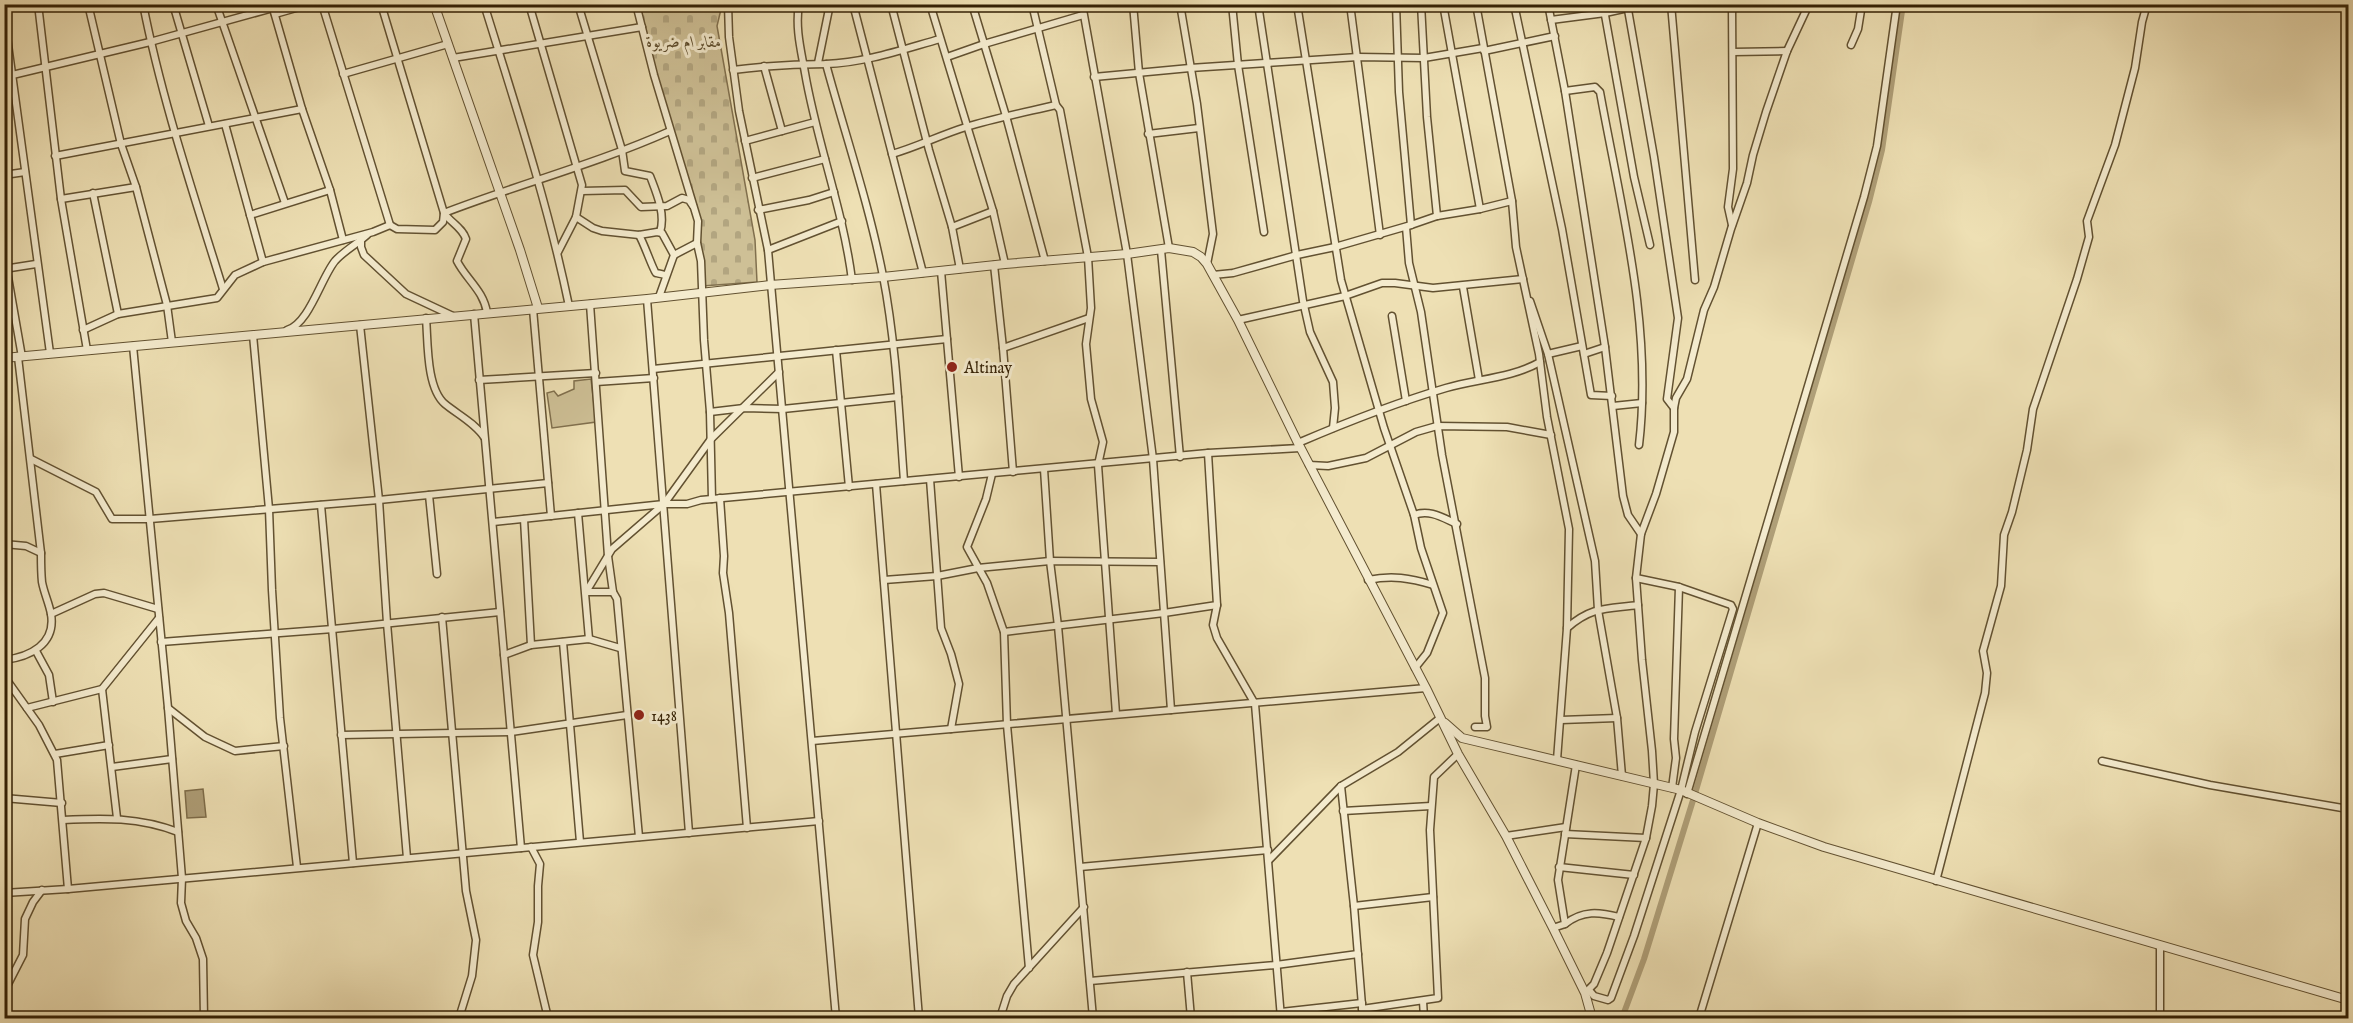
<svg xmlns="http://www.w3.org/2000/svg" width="2353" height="1023" font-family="'IM FELL English',Amiri,serif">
  <defs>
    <pattern id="cemetery-stones" width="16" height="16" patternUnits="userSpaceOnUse" patternTransform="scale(1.5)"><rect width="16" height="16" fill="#cec096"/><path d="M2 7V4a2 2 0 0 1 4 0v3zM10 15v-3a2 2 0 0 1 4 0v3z" fill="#b2a580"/></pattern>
  </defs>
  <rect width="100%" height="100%" fill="#eee0b4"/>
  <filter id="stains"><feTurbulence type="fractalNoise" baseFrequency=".00333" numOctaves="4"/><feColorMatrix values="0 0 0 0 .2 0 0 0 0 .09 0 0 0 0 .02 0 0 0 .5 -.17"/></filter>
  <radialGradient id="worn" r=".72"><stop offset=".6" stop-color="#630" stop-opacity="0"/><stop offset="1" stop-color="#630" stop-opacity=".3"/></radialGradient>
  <!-- green -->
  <path fill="#cec096" stroke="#81704e" stroke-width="1.5" d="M591,379L596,422L552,428L547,393L554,391L558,396L574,389V381Z"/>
  <!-- cemetery -->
  <path fill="url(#cemetery-stones)" stroke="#81704e" stroke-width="1.5" d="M639,5H722L717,26L755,240L757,282L702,286L699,216L649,49Z"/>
  <!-- water -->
  <path fill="#af9f78" stroke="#7e6d4a" stroke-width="1.5" d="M203,789L206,817L187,818L185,791Z"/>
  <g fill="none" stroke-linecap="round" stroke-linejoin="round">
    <!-- canal -->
    <path stroke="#af9f78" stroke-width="6" d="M1622,1018L1644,959L1694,797L1869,202L1882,150L1903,4"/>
    <defs>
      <g id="minor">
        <path d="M38,4L61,199L87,350"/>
        <path d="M88,4L121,144L136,187L167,305L172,342"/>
        <path d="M143,4C162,101 194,195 223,289"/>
        <path d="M173,4L209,126"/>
        <path d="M216,4L285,203"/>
        <path d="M322,4L390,225"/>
        <path d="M381,4L444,213C451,223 462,227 466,239L457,261C466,279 484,291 487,313"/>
        <path d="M484,4C515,104 548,204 569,306"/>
        <path d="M529,4L582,185L576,217L558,252"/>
        <path d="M578,4L622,150L625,171L650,176C656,192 666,214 660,232"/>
        <path d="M636,4L654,75L698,221L697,243L701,261L704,340L710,412L712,499"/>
        <path d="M728,4L729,37L739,111L768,250L836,1018"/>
        <path d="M799,4C795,28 801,50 805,73C817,143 843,209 852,280"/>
        <path d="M853,4L923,273"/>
        <path d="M891,4L929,150L952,227L960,269"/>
        <path d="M930,4L993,211L1005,264"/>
        <path d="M972,4L1006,116L1045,261"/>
        <path d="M1032,4L1056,105L1060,110L1088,257L1091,308L1086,344L1091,399L1103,442L1098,465L1116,714"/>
        <path d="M1082,4L1127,254L1153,459L1171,710"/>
        <path d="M1133,4L1139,73L1169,248"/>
        <path d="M1180,4L1197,104L1213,234L1207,264"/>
        <path d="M1232,4L1238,65L1264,232"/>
        <path d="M1258,4L1303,301L1310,332L1333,382L1335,408L1333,428"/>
        <path d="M1297,4L1341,280L1384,428L1414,515L1421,548L1443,613L1427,653L1415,668"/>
        <path d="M1350,4L1380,235"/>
        <path d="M1396,4L1399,92L1411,225"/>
        <path d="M1421,4L1427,117L1437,216"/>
        <path d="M1443,4L1480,209"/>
        <path d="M1476,4L1512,201L1516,247L1539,354L1547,417L1569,529L1567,628L1557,760"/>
        <path d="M1514,4L1562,229L1591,395L1612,396"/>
        <path d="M1548,4L1565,91L1605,347L1623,496L1628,515L1641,534"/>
        <path d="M1603,4L1634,177L1650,245"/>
        <path d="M1627,4L1654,157L1678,318L1667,399L1674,408"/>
        <path d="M1671,4L1695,280"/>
        <path d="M1732,4L1733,169L1728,207L1732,225"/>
        <path d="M272,5L302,109L330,190L343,240"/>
        <path d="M275,14L310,4"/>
        <path d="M4,15L50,353"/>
        <path d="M1551,20L1605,13L1646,4"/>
        <path d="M1851,45L1858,29L1862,4"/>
        <path d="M1484,51L1555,36"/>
        <path d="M1733,52L1787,51"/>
        <path d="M947,57L984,44L1083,15"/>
        <path d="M453,58L642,27"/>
        <path d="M818,63L830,4"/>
        <path d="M826,64C845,134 869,204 883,276C896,343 899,413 904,481"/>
        <path d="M764,66L782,131"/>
        <path d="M733,70C764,66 795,64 826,64C864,63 904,49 940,39"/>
        <path d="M343,74L448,44"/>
        <path d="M4,77L150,42L273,8"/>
        <path d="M1094,77L1190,68L1358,57L1424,58L1483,48"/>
        <path d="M1565,91L1595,87L1600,92C1621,208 1653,326 1639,445"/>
        <path d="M225,124L263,262"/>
        <path d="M1148,134L1199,128"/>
        <path d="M745,141L815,122"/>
        <path d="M892,154C917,147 940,135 966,127C995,118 1026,112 1056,105"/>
        <path d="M55,156L302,109"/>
        <path d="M4,175L25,172"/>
        <path d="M752,178L825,159"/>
        <path d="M582,191L625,190L641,207L667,206L682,198L689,200L693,206"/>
        <path d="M93,193L118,314"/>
        <path d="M61,199L136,187"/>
        <path d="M758,210L809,200L834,192"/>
        <path d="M250,215L330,190"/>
        <path d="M576,217L593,228L602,231L639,235L657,232L662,233L674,255L659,297"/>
        <path d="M952,227L993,211"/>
        <path d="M1406,227L1409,263L1421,312L1442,455L1485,678V716L1487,727H1475"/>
        <path d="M367,235L361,240V247L364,255L406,294L453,316"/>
        <path d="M639,235C644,243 653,270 656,273C657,273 664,275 666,275"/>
        <path d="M768,250L842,221"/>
        <path d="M1161,250L1180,457"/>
        <path d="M4,254L22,357"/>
        <path d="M674,255L697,243"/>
        <path d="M994,265L1003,348L1013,472"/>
        <path d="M4,269L36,264"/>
        <path d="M941,271L959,477"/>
        <path d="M1213,275L1233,273L1297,255L1335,247L1411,225L1437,216L1480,209L1512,201"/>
        <path d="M1463,287L1479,380"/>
        <path d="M647,299L689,833"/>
        <path d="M1530,301L1548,354L1595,561L1598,610L1617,718L1622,776"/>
        <path d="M590,304L608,556L613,592L617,599L639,837"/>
        <path d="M533,309L551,516"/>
        <path d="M474,314L521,848"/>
        <path d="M1392,316L1406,401"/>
        <path d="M426,318C428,341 426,388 445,404C457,414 475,423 484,437"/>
        <path d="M1238,320L1345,296L1382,283H1395L1433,288L1523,279"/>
        <path d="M360,325L379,500L387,623L407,858"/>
        <path d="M83,330L118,314L217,298L235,275L263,262L373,232L390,225L397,229L435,230L443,222L444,213C519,184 596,164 670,131"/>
        <path d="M287,330C309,324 321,278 335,261C342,253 353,246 361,240"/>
        <path d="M253,335L269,509L272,590L280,718L297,867"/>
        <path d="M133,346L168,708L182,878L181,903L186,921L196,938L203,959L204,1018"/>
        <path d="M1003,348L1089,318"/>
        <path d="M836,350L849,487"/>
        <path d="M1548,354L1582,346"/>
        <path d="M1584,354L1605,347"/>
        <path d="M653,369L947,339"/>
        <path d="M479,380L596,373"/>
        <path d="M596,382L654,378"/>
        <path d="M1613,406L1642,403"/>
        <path d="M710,412L744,408L783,409L898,397"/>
        <path d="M1298,443C1347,422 1395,403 1446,388C1477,379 1512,378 1540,362"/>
        <path d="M31,459L96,492L112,519H150L379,500L548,483"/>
        <path d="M1309,465L1328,466L1366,458L1416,432L1437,426L1507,427L1551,435"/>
        <path d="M1044,469L1050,561L1058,626L1093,1018"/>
        <path d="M992,474L986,499L967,547L987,583L1004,632L1007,725L1029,968"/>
        <path d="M930,479L941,628L951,654L959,684L951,729"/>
        <path d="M876,484L919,1018"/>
        <path d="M429,495L437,574"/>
        <path d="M720,498L724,556L723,573L729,613L747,828"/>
        <path d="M321,505L353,863"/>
        <path d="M578,513L589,639"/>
        <path d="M1414,515C1430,509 1443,518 1457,524"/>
        <path d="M524,519L531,645"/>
        <path d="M493,522L664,504H687L701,500L1208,453L1300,448"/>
        <path d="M4,544L26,546L41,553"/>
        <path d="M884,580L937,576L978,568L1050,561L1160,562"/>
        <path d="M1368,580C1392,575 1410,578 1433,585"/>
        <path d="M586,592L612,549L664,504L711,439L779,372"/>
        <path d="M586,592H613"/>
        <path d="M1217,605L1213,625L1217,638L1255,704L1281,1018"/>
        <path d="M51,614L95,594L104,593L158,609"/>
        <path d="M442,617L466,891L476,940L472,976L459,1018"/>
        <path d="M1567,628C1592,606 1607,609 1638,605"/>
        <path d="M1004,632L1164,613L1217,605L1208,453"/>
        <path d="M161,642L333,629L500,612"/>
        <path d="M563,642L580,842"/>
        <path d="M36,651L49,675L53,702"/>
        <path d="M504,655L531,645L589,639L620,648"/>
        <path d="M4,660C30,657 56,644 51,614C49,603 44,593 42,582C41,572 41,562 41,553L18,357"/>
        <path d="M4,676L39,725L57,760L68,889"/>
        <path d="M102,689L117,818"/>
        <path d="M27,708L102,689L159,618"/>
        <path d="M168,708L205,737L235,751L284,746"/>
        <path d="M1561,720L1617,718"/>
        <path d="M341,735L511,732L627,715"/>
        <path d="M812,741L1426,688"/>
        <path d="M55,754L109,745"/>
        <path d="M2102,761L2210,785L2348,809"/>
        <path d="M112,767L172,759"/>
        <path d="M1341,786L1354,906L1363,1018"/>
        <path d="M1672,788L1676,758L1674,739L1679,587"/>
        <path d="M1687,794L1864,197L1877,146L1897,4"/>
        <path d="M4,798L62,803"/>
        <path d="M1343,811L1431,806"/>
        <path d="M63,820C104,818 139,817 178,832"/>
        <path d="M1565,834L1646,838"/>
        <path d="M1506,836L1566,827"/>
        <path d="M531,847L540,864L538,886V922L533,955L548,1018"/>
        <path d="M1269,860L1341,786L1398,752L1440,718"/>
        <path d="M1080,867L1268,850"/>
        <path d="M1559,867L1634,875"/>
        <path d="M1936,881L1985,693L1987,673L1983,651L2001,586L2004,535L2012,512L2027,450L2033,409L2077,279L2089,237L2087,221L2115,145L2135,68L2142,22L2147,4"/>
        <path d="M4,893L68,889L819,821"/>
        <path d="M1354,906L1433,897"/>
        <path d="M1565,924C1583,910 1599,912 1619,917"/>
        <path d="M1553,928L1565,924L1558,880L1576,765"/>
        <path d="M1187,972L1191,1018"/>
        <path d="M1090,981L1276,965L1358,954"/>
        <path d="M1589,990L1594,996L1608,1000L1611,998L1634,936L1681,790L1695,732L1733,609L1731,605L1679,587L1636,578"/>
        <path d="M4,992L23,955L25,919L33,902L42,890"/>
        <path d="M1585,993L1594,984L1607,953L1646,838L1652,806L1654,784L1652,751L1642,660L1636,578L1641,534L1656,494L1674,432V408L1676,398L1687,379L1704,310L1714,287L1731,229L1747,183L1753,155L1766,112L1787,51L1809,4"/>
        <path d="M1423,1001L1424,1018"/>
        <path d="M1362,1009L1438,998L1430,830L1434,777L1458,754"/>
        <path d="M1281,1012L1362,1003"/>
        <path d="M1000,1018L1007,996L1014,984L1084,907"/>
        <path d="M1699,1018L1758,823"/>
        <path d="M2160,1018V946"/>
      </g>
      <g id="tertiary">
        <path d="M434,4L520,250L538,308"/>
        <path d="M4,358L647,299L770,285L883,277L1005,264L1127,254L1169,248L1193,252L1201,257L1207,264L1238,320L1298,443L1426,688L1458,754L1506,836L1553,928L1585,993L1592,1018"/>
        <path d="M1445,723L1462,738L1681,790L1758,823L1824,847L2348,1000"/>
      </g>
    </defs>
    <!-- minor casing -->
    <use href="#minor" stroke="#625131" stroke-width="9"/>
    <!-- tertiary casing -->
    <use href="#tertiary" stroke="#625131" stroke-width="10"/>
    <!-- minor -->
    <use href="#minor" stroke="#f4ebce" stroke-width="6"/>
    <!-- tertiary -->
    <use href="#tertiary" stroke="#f4ebce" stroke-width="8"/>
  </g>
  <!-- markers -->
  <g fill="#8f2418" stroke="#f4ebce" stroke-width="2">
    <circle cx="952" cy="367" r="6"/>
    <circle cx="639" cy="715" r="6"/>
  </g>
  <g text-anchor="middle" stroke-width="6" stroke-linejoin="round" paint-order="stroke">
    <!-- park labels -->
    <g font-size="16" font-style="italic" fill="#5a4929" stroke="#f4ebce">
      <text x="684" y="47">مقابر ام ضريوة</text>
    </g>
    <!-- poi labels -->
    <g font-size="16" fill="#342105" stroke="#f4ebce" text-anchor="start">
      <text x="964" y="373">Altinay</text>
      <text x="651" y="721">1438</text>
    </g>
  </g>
  <!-- margin -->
  <rect width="2353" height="1023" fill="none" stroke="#eee0b4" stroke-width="24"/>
  <rect x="6" y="6" width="2341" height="1011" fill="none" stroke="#342105" stroke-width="3"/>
  <rect x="12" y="12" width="2329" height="999" fill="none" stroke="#342105" stroke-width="1.5"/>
  <rect width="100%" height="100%" filter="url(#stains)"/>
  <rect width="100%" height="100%" fill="url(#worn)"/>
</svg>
